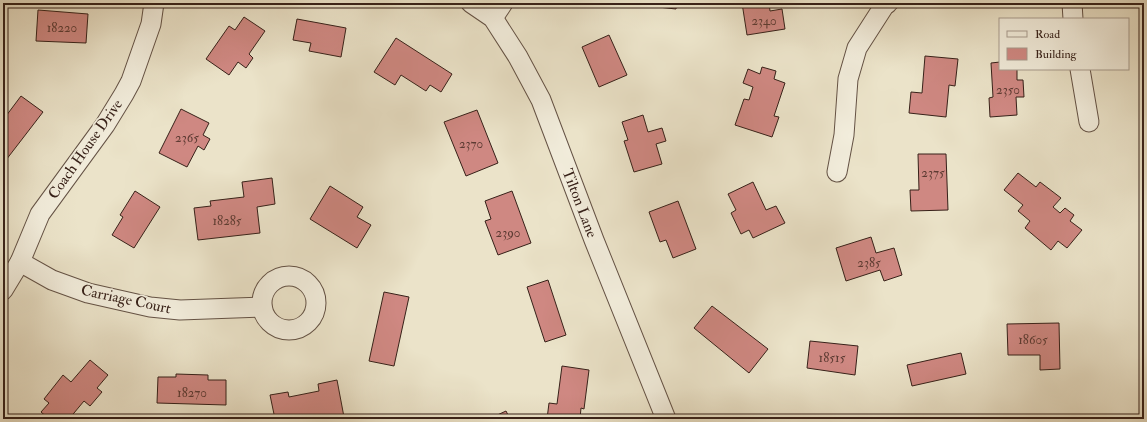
<svg xmlns="http://www.w3.org/2000/svg" width="1147" height="422" font-family="'IM FELL Double Pica',serif">
  <rect width="100%" height="100%" fill="#ebe3c9"/>
  <filter id="stains"><feTurbulence type="fractalNoise" baseFrequency=".005" numOctaves="4"/><feColorMatrix values="0 0 0 0 .2 0 0 0 0 .09 0 0 0 0 .02 0 0 0 .5 -.17"/></filter>
  <radialGradient id="worn" r=".72"><stop offset=".6" stop-color="#630" stop-opacity="0"/><stop offset="1" stop-color="#630" stop-opacity=".3"/></radialGradient>
  <!-- building -->
  <g fill="#cf8882" stroke="#372119">
    <path d="M650,3H677L676,9L649,6Z"/>
    <path d="M742,3H769L770,11L782,9L785,29L747,35Z"/>
    <path d="M38,10L88,14L86,43L36,41Z"/>
    <path d="M244,17L265,31L249,54L253,58L246,68L238,62L229,75L206,59L229,26L235,30Z"/>
    <path d="M297,19L346,28L341,57L309,51L311,43L293,40Z"/>
    <path d="M609,35L627,75L599,87L582,47Z"/>
    <path d="M396,38L452,74L441,92L430,85L426,91L401,75L395,85L374,72Z"/>
    <path d="M925,56L958,59L955,86L949,85L946,117L909,113L911,92L922,93Z"/>
    <path d="M1000,62V69H1017V80H1023L1024,97H1016L1017,115L990,117L989,98L993,97L991,63Z"/>
    <path d="M762,67L776,71L774,79L785,83L774,116L779,117L772,137L735,125L744,99L749,100L753,87L743,83L748,69L760,74Z"/>
    <path d="M21,96L43,112L6,160L3,157V120Z"/>
    <path d="M181,109L209,123L203,135L210,139L204,150L198,146L187,167L159,153Z"/>
    <path d="M477,110L498,163L466,176L444,122Z"/>
    <path d="M643,115L648,132L662,128L666,141L656,144L662,164L634,172L624,141L628,140L622,122Z"/>
    <path d="M918,154H946L948,210L911,211L910,190H919Z"/>
    <path d="M1018,173L1036,187L1040,182L1061,198L1053,207L1060,213L1065,208L1074,215L1070,221L1082,230L1067,248L1058,241L1051,250L1025,228L1030,221L1018,211L1023,205L1004,190Z"/>
    <path d="M272,178L275,204L257,207L260,233L198,240L194,208L211,206L210,201L244,197L242,182Z"/>
    <path d="M753,182L766,210L776,206L785,223L753,238L749,230L741,234L731,213L736,210L728,194Z"/>
    <path d="M330,186L363,207L357,217L371,225L357,248L310,219Z"/>
    <path d="M135,191L160,207L134,248L112,235L123,217L120,215Z"/>
    <path d="M512,191L531,243L498,255L485,221L491,219L485,201Z"/>
    <path d="M678,201L696,249L673,258L666,240L660,242L649,212Z"/>
    <path d="M871,237L876,253L894,248L902,275L884,281L880,270L846,281L836,248Z"/>
    <path d="M548,280L566,335L545,342L527,287Z"/>
    <path d="M384,292L409,297L394,366L369,361Z"/>
    <path d="M712,306L768,349L749,373L694,328Z"/>
    <path d="M1059,323L1060,369L1040,370V355H1008L1007,324Z"/>
    <path d="M810,341L858,346L855,375L807,368Z"/>
    <path d="M961,353L966,374L912,386L907,365Z"/>
    <path d="M90,360L108,375L97,388L102,392L90,406L84,401L69,419H49L41,412L49,403L44,399L63,375L71,382Z"/>
    <path d="M562,366L589,370L584,409L581,408L580,419H547L549,403L557,404Z"/>
    <path d="M176,374L208,375V380H226V405L157,403L158,377H176Z"/>
    <path d="M337,380L344,417L333,419H275L270,395L288,392L289,397L319,391L318,384Z"/>
    <path d="M506,411L510,419H494L493,417Z"/>
  </g>
  <g fill="none" stroke-linecap="round" stroke-linejoin="round">
    <defs>
      <g id="street">
        <path d="M471,3L493,18L518,57L541,100L594,240L666,419"/>
        <path d="M1072,3L1073,19"/>
        <path d="M493,18L503,3"/>
        <path d="M1080,69L1089,122"/>
        <path d="M837,172L844,135L848,79L857,48L884,6L888,3"/>
        <path d="M20,262L52,280L88,293L150,307L180,310L262,307"/>
        <circle cx="289" cy="303" r="27"/>
        <path d="M3,290L20,262L40,214L105,125L124,94L131,81L151,24L154,3"/>
      </g>
    </defs>
    <!-- street casing -->
    <use href="#street" stroke="#645245" stroke-width="21"/>
    <!-- street -->
    <use href="#street" stroke="#f2eddc" stroke-width="19"/>
  </g>
  <g text-anchor="middle" stroke-width="3.5" stroke-linejoin="round" paint-order="stroke">
    <!-- number labels -->
    <g font-size="13" fill="#5d3b33">
      <text x="764" y="25">2340</text>
      <text x="62" y="32">18220</text>
      <text x="1008" y="94">2350</text>
      <text x="187" y="142">2365</text>
      <text x="471" y="148">2370</text>
      <text x="933" y="177">2375</text>
      <text x="227" y="225">18285</text>
      <text x="508" y="237">2390</text>
      <text x="869" y="267">2385</text>
      <text x="1033" y="344">18605</text>
      <text x="832" y="362">18515</text>
      <text x="192" y="397">18270</text>
    </g>
    <!-- street labels -->
    <g font-size="15" fill="#372119" stroke="#f2eddc">
      <text transform="translate(85 149) rotate(-55)" y="5">Coach House Drive</text>
      <text transform="translate(580 203) rotate(69)" y="5">Tilton Lane</text>
      <text transform="translate(126 299) rotate(12)" y="5">Carriage Court</text>
    </g>
  </g>
  <!-- margin -->
  <rect width="1147" height="422" fill="none" stroke="#ebe3c9" stroke-width="16"/>
  <rect x="4" y="4" width="1139" height="414" fill="none" stroke="#372119" stroke-width="2"/>
  <rect x="8" y="8" width="1131" height="406" fill="none" stroke="#372119"/>
  <!-- legend -->
  <rect x="999" y="18" width="130" height="52" fill="#f2eddc" stroke="#a79b8e"/>
  <rect x="1007" y="31" width="20" height="6" fill="#f2eddc" stroke="#a79b8e"/>
  <text x="1035" y="38" font-size="12" fill="#372119">Road</text>
  <rect x="1007" y="48" width="20" height="12" fill="#cf8882" stroke="#a79b8e"/>
  <text x="1035" y="58" font-size="12" fill="#372119">Building</text>
  <rect width="100%" height="100%" filter="url(#stains)"/>
  <rect width="100%" height="100%" fill="url(#worn)"/>
</svg>
